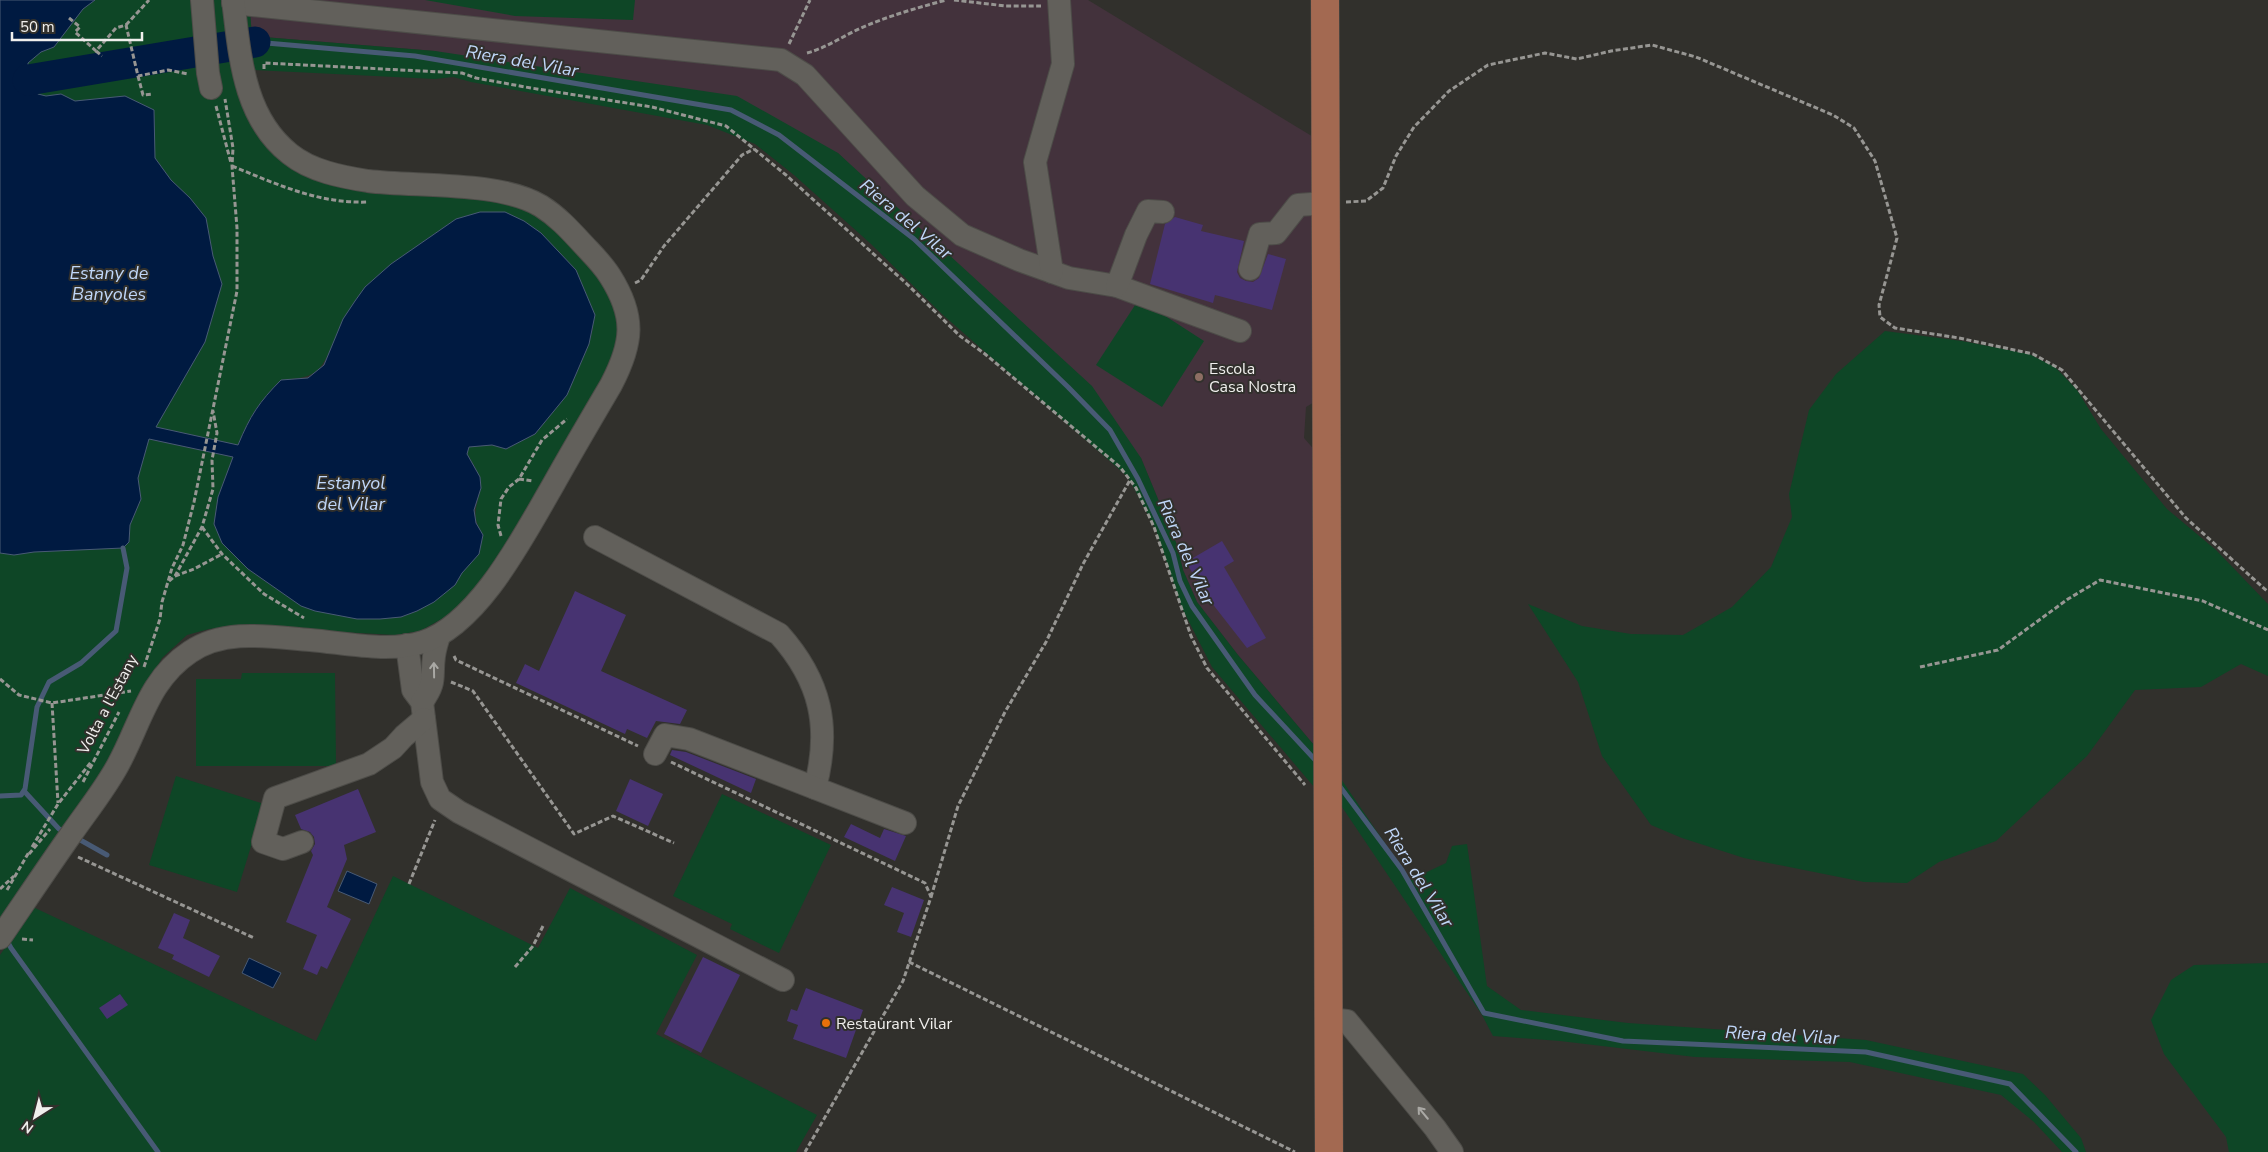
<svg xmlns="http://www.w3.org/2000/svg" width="2268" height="1152" font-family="'Nunito Sans',sans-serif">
  <rect width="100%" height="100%" fill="#31302c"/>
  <!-- education -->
  <path fill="#43323c" d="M249,0H1088L1315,138L1316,401L1306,407L1304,438L1317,453L1319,751L1238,655L1197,602L1183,570L1177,545L1141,458L838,153L435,51L252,36Z"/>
  <!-- green -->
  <g fill="#0e4626">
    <path d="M95,0H249L252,36L435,51L737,96L838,153L1092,386L1141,458L1177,545L1183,570L1197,602L1238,655L1319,751L1321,795L1212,667L1182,608L1156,530L1128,477L943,315L871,244L794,175L755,144L707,125L471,82L453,77L435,79L236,69C238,105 247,121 270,148C335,164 400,181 466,197C489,203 514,202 535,215C567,236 616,288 619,328C620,343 613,359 608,372L502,557L456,611L420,631L395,635L236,626L209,629L187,635L162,658L131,712L108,763L0,920V540L129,542L130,525L141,499L138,478L148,439L233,457L218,497L214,524L222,543L248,569L272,586L357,619L401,617L417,611L455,585L461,573L479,554L483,535C471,515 476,511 480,490C483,479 473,463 467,454L469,447L492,445L506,449L535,434L567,395L589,344L593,328L576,270L541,234L333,344C319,375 315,377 281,380C260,401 249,418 238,445L155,427L197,355L35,107L12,56Z"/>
    <path d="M425,0H635L633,20L515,16Z"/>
    <path d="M1139,299L1204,341L1162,407L1096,365Z"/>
    <path d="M1885,331L1962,341L2029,354L2055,367L2077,390L2101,429L2167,509L2216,550L2268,604V676L2241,664L2201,687L2135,690L2087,756L1996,841L1939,862L1907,883L1864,882L1744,858L1682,838L1651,825L1602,756L1578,682L1528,604L1582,626L1631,634L1683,635L1732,607L1771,567L1792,517L1789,494L1809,410L1836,374Z"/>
    <path d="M242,673H335L336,766H196V679H241Z"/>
    <path d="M176,776L264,804L237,892L149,865Z"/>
    <path d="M1341,779L1410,880L1446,863L1452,846L1467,844L1487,986L1521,1010L1628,1023L1866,1040L2023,1074L2045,1095L2081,1138L2086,1152H2062L2034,1122L2001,1095L1850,1062L1695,1057L1560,1041L1493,1036L1482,1015L1340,804Z"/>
    <path d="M722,794L831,845L779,953L730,929L732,924L673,896Z"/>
    <path d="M393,876L538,948L570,888L697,955L656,1034L817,1115L796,1152H0V955L33,907L316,1041Z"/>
    <path d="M2268,963V1152H2229L2226,1137L2164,1054L2151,1020L2171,980L2194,965Z"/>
  </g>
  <!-- water -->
  <g fill="#001a41" stroke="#485a75">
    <path d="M0,0H95L83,9L54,47L41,52L28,63V80L30,88L38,94L46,96L61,94L75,101L125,96L154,110L155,158L171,180L190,198L206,218L213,256L222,284L205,342L156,427L238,445C250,416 259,402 281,380L308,378L324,365L343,319L355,301L365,287L391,264L456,219L480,212H505L524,221L541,233L576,270L595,315L589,344L567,395L535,434L506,449L492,445L469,447L467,454L480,477L481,488L474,510L476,523L483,535L479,554L462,573L455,585L434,602L417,611L401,617L380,619H357L315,611L301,606L248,569L222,543L214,524L218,497L233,457L149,439L138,478L141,499L130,525L129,542L123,548L34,552L14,555L0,553Z"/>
    <path d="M347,871L377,884L369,904L338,891Z"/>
    <path d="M249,958L281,973L273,988L242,973Z"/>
  </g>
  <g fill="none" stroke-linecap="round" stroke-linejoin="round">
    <!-- stream -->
    <g stroke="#485a75" stroke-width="5">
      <path d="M255,42L415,56L731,110L779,135L914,239L1068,387L1110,430L1138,479L1173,553L1180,581L1192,606L1255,695L1318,763"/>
      <path d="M1338,784L1402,870L1484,1013L1623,1041L1866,1052L2010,1084L2076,1152"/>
      <path d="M24,791L59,829L65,832"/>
      <path d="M0,796L21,795L25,789L37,707L49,682L81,663L116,631L127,568L123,548"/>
      <path d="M75,837L107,855"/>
      <path d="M6,939L11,948L158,1152"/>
    </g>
    <!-- river -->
    <path stroke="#001a41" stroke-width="31" d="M28,80L255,42"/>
  </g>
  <!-- building -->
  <g fill="#473371">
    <path d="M1175,217L1203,225L1201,231L1244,241L1237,272L1240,278L1246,281L1253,282L1259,278L1268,254L1286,259L1272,310L1215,295L1213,303L1150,284L1165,224Z"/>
    <path d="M1222,541L1234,561L1224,567L1266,638L1247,648L1204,593L1186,562Z"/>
    <path d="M575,591L626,615L601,671L687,710L680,724L656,721L647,738L627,729L625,734L516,683L525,664L539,671Z"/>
    <path d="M672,750L686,752L756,779L751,793L670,755Z"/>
    <path d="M630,779L663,794L648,826L616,811Z"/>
    <path d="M358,789L376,832L344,845L347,859L327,907L351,919L327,969L321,966L317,975L303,969L317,935L286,922L313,855L311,851L315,844L314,837L310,832L301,829L295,815Z"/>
    <path d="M851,824L880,838L884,829L906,836L895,861L844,837Z"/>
    <path d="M892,887L924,900L911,937L897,932L904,913L884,905Z"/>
    <path d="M174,913L190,920L183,938L220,956L209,977L172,959L174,955L158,948Z"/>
    <path d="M703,957L740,975L701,1053L664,1034Z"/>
    <path d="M806,988L863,1010L846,1058L793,1039L798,1025L787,1021L791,1009L797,1011Z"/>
    <path d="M120,994L128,1005L107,1019L99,1008Z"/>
  </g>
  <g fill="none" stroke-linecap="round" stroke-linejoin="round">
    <defs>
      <g id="minor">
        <path d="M202,0L208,73L211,88"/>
        <path d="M233,3L781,60L805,75L915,196L962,235L1019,260L1069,278L1117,286L1240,331"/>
        <path d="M1250,269L1260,234L1276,233L1298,205L1326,203"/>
        <path d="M1052,272L1035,162L1063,64L1059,0"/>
        <path d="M1117,286L1136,235L1148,211L1163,212"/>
        <path d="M595,537L779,634C821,681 831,727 815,788"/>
        <path d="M407,645L413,690L422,702L432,782L440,799L459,812L783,980"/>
        <path d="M422,702C437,681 431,678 434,656C435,649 437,642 439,636"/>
        <path d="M655,754L665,735L689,739L905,823"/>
        <path d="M302,842L283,849L263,842L275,798L369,764L393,748L404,736L424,719"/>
        <path d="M0,938C24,903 48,867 72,833C88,810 105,789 118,765C141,723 148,680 190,652C225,628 271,637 310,640C346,643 388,653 423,642C479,624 524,535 552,487C571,453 591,419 611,385C633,343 636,317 610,276C602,263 591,253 581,242C569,229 557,216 541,206C500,181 417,187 368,181C342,177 311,171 290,154C243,117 240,55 233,0"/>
        <path d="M1329,1019L1347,1021L1435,1128L1452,1152"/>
      </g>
      <path id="major" d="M1325,0L1329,1152"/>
    </defs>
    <!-- minor casing -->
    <use href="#minor" stroke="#4d4c48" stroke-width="24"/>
    <!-- major casing -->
    <use href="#major" stroke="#4d4c48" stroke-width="29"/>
    <!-- path -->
    <g stroke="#979693" stroke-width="3" stroke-dasharray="5 2.5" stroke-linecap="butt">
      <path d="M954,0L1006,6H1041"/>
      <path d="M69,18L80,27L75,32L96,51L116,28L126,25L138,76L168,70L188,74"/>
      <path d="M126,25L149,0"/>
      <path d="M789,44L810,0"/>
      <path d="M96,51L102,56"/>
      <path d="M807,53C826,48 843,36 861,28C888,16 917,8 946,0"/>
      <path d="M264,69V63L462,73L476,78L531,88L652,107L726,126L786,175L908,285L960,336L985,354L1120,467L1136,488L1154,527L1191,636L1207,668L1305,785"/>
      <path d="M138,76L143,95L153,94"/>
      <path d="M216,106L231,163"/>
      <path d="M232,166C276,184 319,204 368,202"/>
      <path d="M1346,202L1366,201L1383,188L1396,156L1414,127L1449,91L1488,65L1545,53L1577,59L1611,51L1652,45L1696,57L1833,115L1854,128L1875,161L1897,238L1879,305L1880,317L1895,328L1959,338L2033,354L2062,370L2186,518L2268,592"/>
      <path d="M635,283L641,280L664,246L742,155L754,149"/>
      <path d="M519,479L533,481"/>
      <path d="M202,527L222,554L264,594L304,618"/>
      <path d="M501,536L498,525L501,499L509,487L519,479L542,440L567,419"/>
      <path d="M175,576L194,569L222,554"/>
      <path d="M169,581L175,576L202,527L213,489L212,460L217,433L213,411"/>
      <path d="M454,656L456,660L638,746"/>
      <path d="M144,667L160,619L162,602L172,568L183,545L194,502L237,291V228L232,166L233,148L225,99"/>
      <path d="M1920,667L1998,650L2068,599L2100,580L2203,601L2268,630"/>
      <path d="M0,679L19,695L52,703L131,691"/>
      <path d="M451,682L473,691L574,834L613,816L674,843"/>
      <path d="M52,703L58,803"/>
      <path d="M671,762L925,883L931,897L903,981L805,1152"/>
      <path d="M83,782L119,712"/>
      <path d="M32,847L58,804L91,762"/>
      <path d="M29,854L50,829"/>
      <path d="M78,857L254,938"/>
      <path d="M409,884L435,820"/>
      <path d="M0,889L14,876"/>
      <path d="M7,890L29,852"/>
      <path d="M931,897L958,806L1005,712L1046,642L1083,564L1130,480"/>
      <path d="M22,939L33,940"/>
      <path d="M909,962L1295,1152"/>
      <path d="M515,967L533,946L544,924"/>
    </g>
    <!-- minor -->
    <use href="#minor" stroke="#62605b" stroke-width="22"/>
    <!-- major -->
    <use href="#major" stroke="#a36951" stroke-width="28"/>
  </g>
  <!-- one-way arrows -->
  <defs><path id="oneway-shaft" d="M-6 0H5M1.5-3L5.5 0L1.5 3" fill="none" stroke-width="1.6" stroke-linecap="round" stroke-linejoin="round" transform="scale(1.25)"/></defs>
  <g stroke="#a9a8a4">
    <use href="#oneway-shaft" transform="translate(434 670) rotate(-91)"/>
    <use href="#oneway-shaft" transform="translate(1423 1113) rotate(-130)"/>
  </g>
  <!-- markers -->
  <circle fill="#8d6e63" stroke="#31302c" stroke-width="2" cx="1199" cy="377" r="5"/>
  <circle fill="#e8710a" stroke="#31302c" stroke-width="2" cx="826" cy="1023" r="5"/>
  <g text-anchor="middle" stroke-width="4" stroke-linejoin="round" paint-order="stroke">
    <!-- poi labels -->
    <g font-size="16" fill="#f0efed" stroke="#31302c" text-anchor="start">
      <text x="1209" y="374">Escola<tspan x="1209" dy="18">Casa Nostra</tspan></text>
      <text x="836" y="1029">Restaurant Vilar</text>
    </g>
    <!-- street labels -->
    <g font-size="16" fill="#f0efed" stroke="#31302c">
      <text transform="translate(107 704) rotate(-62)" y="6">Volta a l'Estany</text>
    </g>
    <!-- water labels -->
    <g font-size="18" font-style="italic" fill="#c0d7f9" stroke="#31302c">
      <text transform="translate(522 61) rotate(10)" y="6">Riera del Vilar</text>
      <text transform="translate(906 219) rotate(40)" y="6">Riera del Vilar</text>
      <text x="109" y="279">Estany de<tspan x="109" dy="21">Banyoles</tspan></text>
      <text x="351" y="489">Estanyol<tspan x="351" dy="21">del Vilar</tspan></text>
      <text transform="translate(1186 552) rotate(66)" y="6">Riera del Vilar</text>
      <text transform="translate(1419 877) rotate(58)" y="6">Riera del Vilar</text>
      <text transform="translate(1782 1035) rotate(3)" y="6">Riera del Vilar</text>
    </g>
  </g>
  <!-- north arrow -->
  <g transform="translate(35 1117) rotate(216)" stroke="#31302c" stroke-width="4" paint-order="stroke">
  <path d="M0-4L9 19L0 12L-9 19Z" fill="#f0efed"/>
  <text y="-8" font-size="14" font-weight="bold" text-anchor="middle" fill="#f0efed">N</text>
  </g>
  <!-- scale -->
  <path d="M12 32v8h130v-8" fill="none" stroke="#f0efed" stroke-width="2.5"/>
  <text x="20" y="32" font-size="15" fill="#f0efed" stroke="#31302c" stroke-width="4" paint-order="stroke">50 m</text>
</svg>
